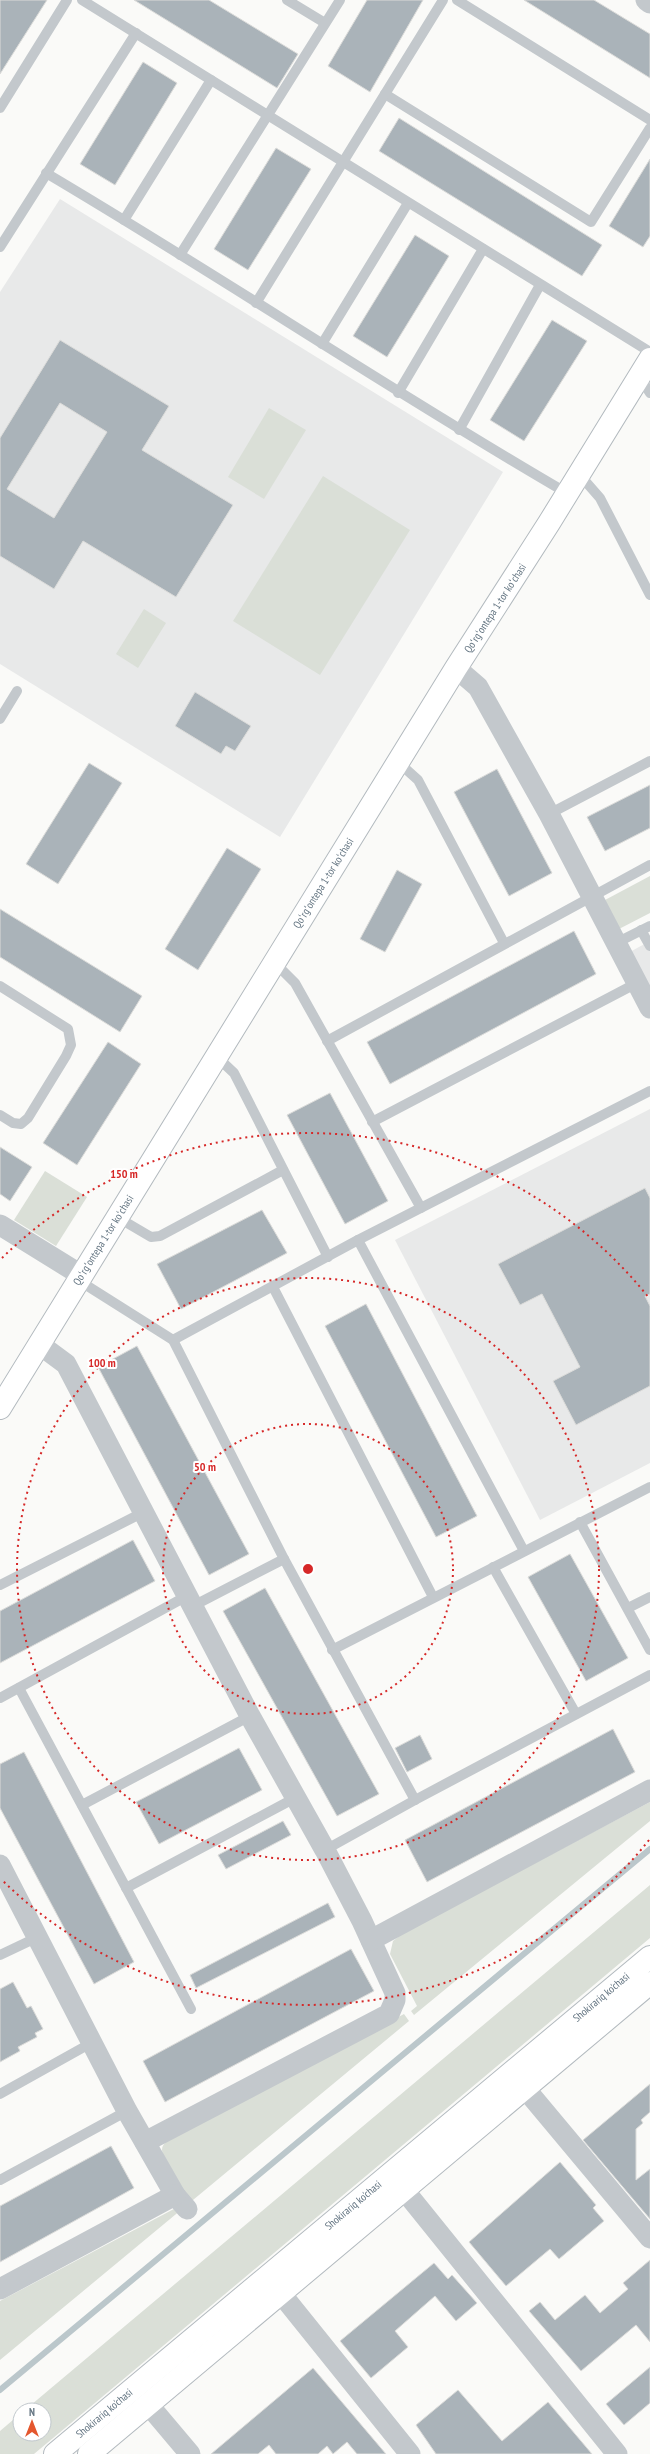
<svg xmlns="http://www.w3.org/2000/svg" width="650" height="2454" font-family="'PT Sans Narrow',sans-serif">
  <rect width="100%" height="100%" fill="#fafaf8"/>
  <!-- built -->
  <g fill="#e8e9e9">
    <path d="M60,199L503,472L280,837L0,664V292Z"/>
    <path d="M650,941V994L628,953Z"/>
    <path d="M650,1109V1463L540,1520L395,1240Z"/>
  </g>
  <!-- green -->
  <g fill="#dadfd7">
    <path d="M269,408L306,430L264,499L228,477Z"/>
    <path d="M323,476L410,530L320,675L233,621Z"/>
    <path d="M144,609L166,623L138,668L116,654Z"/>
    <path d="M650,876V913L619,929L605,900Z"/>
    <path d="M45,1171L87,1197L56,1246L14,1220Z"/>
    <path d="M650,1802V1821L414,2015L411,2011L417,2006L390,1954L393,1941L403,1933Z"/>
    <path d="M650,1885V1938L34,2454H0V2431L20,2414V2434H44V2410H25Z"/>
    <path d="M404,2014L409,2021L0,2360V2301L189,2201C183,2190 163,2163 162,2150C162,2143 169,2140 173,2136Z"/>
  </g>
  <g fill="none" stroke-linecap="round" stroke-linejoin="round">
    <!-- stream -->
    <path stroke="#bbc7cb" stroke-width="6" d="M0,2390L650,1849"/>
  </g>
  <!-- building -->
  <g fill="#aab3b9" stroke="#dcdcda" fill-rule="evenodd">
    <path d="M0,0H47L0,74Z"/>
    <path d="M134,0H209L298,54L277,88Z"/>
    <path d="M367,0H423L370,92L328,66Z"/>
    <path d="M524,0H594L650,34V78Z"/>
    <path d="M143,62L177,83L115,185L80,164Z"/>
    <path d="M399,118L602,245L582,276L379,151Z"/>
    <path d="M276,148L311,169L248,270L214,249Z"/>
    <path d="M650,159V236L643,247L609,226Z"/>
    <path d="M415,235L449,256L387,357L353,336Z"/>
    <path d="M552,320L587,341L524,441L490,420Z"/>
    <path d="M60,340L169,406L142,450L233,505L176,597L83,541L54,589L0,556V438ZM60,403L107,432L54,518L7,489Z"/>
    <path d="M195,692L251,726L235,751L226,746L221,754L175,726Z"/>
    <path d="M89,763L122,783L58,884L26,864Z"/>
    <path d="M497,769L552,873L509,896L454,792Z"/>
    <path d="M650,785V828L605,851L587,817Z"/>
    <path d="M227,848L261,869L198,970L165,949Z"/>
    <path d="M397,870L422,884L385,952L360,939Z"/>
    <path d="M0,909L142,996L120,1032L0,957Z"/>
    <path d="M574,931L596,974L390,1084L367,1042Z"/>
    <path d="M108,1042L141,1064L77,1165L43,1143Z"/>
    <path d="M330,1093L388,1201L345,1224L287,1115Z"/>
    <path d="M0,1147L32,1167L10,1201L0,1194Z"/>
    <path d="M645,1188L650,1198V1294L645,1296L650,1306V1386L576,1425L553,1381L580,1367L542,1294L520,1305L498,1264Z"/>
    <path d="M262,1210L287,1253L181,1309L157,1264Z"/>
    <path d="M366,1304L477,1516L436,1537L325,1326Z"/>
    <path d="M137,1346L249,1554L209,1575L98,1367Z"/>
    <path d="M133,1540L155,1581L0,1663V1611Z"/>
    <path d="M570,1554L628,1658L586,1681L528,1577Z"/>
    <path d="M265,1588L379,1794L337,1816L223,1611Z"/>
    <path d="M613,1729L635,1772L427,1882L405,1840Z"/>
    <path d="M420,1735L432,1759L407,1772L395,1748Z"/>
    <path d="M239,1748L262,1790L159,1844L136,1802Z"/>
    <path d="M24,1752L134,1962L94,1984L0,1808V1764Z"/>
    <path d="M283,1821L291,1835L226,1869L218,1855Z"/>
    <path d="M328,1903L335,1917L196,1988L190,1975Z"/>
    <path d="M351,1949L374,1991L165,2102L143,2061Z"/>
    <path d="M13,1982L27,2008L31,2006L43,2029L35,2033L37,2037L18,2047L20,2051L0,2062V1989Z"/>
    <path d="M650,2084V2112L641,2120L643,2123L636,2129V2180L650,2169V2219L583,2140Z"/>
    <path d="M111,2146L134,2188L0,2262V2206Z"/>
    <path d="M560,2162L596,2205L593,2208L604,2221L559,2259L550,2249L506,2286L469,2242Z"/>
    <path d="M650,2260V2342L636,2325L581,2371L529,2311L540,2302L555,2320L585,2295L600,2313L628,2289L623,2283Z"/>
    <path d="M434,2263L448,2279L452,2275L477,2303L456,2321L435,2296L395,2331L408,2347L371,2378L340,2341Z"/>
    <path d="M650,2367V2403L624,2425L606,2404Z"/>
    <path d="M313,2368L386,2454H357L347,2442L333,2454L327,2446L318,2454H276L269,2445L258,2454H211Z"/>
    <path d="M458,2390L502,2441L548,2402L592,2454H436L416,2425Z"/>
  </g>
  <g fill="none" stroke-linecap="round" stroke-linejoin="round">
    <defs>
      <g id="secondary">
        <path d="M0,1408L456,668L549,523L650,359"/>
        <path d="M55,2454L650,1957"/>
        <path d="M89,2454L650,1983"/>
      </g>
    </defs>
    <!-- secondary casing -->
    <use href="#secondary" stroke="#b3babf" stroke-width="24"/>
    <!-- lane -->
    <g stroke="#c3c8cc" stroke-width="10">
      <path d="M82,0L650,352"/>
      <path d="M287,0L325,23"/>
      <path d="M457,0L650,120"/>
      <path d="M385,94L591,222L650,128"/>
      <path d="M0,108L67,0"/>
      <path d="M46,173C222,277 391,391 567,493"/>
      <path d="M124,220L211,80"/>
      <path d="M0,247L136,33"/>
      <path d="M180,255L340,0"/>
      <path d="M256,303L443,0"/>
      <path d="M322,344L408,203"/>
      <path d="M639,376L650,393"/>
      <path d="M398,393L483,249"/>
      <path d="M459,430L540,285"/>
      <path d="M579,474L600,498L650,595"/>
      <path d="M0,719L17,691"/>
      <path d="M398,762L418,780L504,943"/>
      <path d="M549,814L650,761"/>
      <path d="M641,930L650,946"/>
      <path d="M616,943L650,926"/>
      <path d="M274,962L295,983L421,1208"/>
      <path d="M0,986L68,1029L71,1045L66,1056L28,1118L21,1124L13,1123L0,1115"/>
      <path d="M327,1041L650,865"/>
      <path d="M216,1056L234,1073L328,1257"/>
      <path d="M372,1122L637,983"/>
      <path d="M117,1217L151,1237L160,1236L283,1170"/>
      <path d="M358,1240L524,1551"/>
      <path d="M78,1280L173,1340L284,1559L415,1800"/>
      <path d="M273,1287L433,1597"/>
      <path d="M173,1340L358,1240L650,1091"/>
      <path d="M580,1522L650,1650"/>
      <path d="M493,1567L576,1714"/>
      <path d="M0,1585L144,1512"/>
      <path d="M193,1606L284,1559"/>
      <path d="M628,1608L650,1597"/>
      <path d="M332,1650L650,1487"/>
      <path d="M19,1688L191,2009"/>
      <path d="M0,1698L187,1596"/>
      <path d="M82,1805L250,1716"/>
      <path d="M325,1850L415,1800L650,1675"/>
      <path d="M126,1888L295,1798"/>
      <path d="M0,1955L38,1937"/>
      <path d="M0,2094L93,2042"/>
      <path d="M0,2180L127,2111"/>
    </g>
    <!-- street -->
    <g stroke="#c3c8cc" stroke-width="21">
      <path d="M646,0L650,3"/>
      <path d="M456,668L478,687L549,814L650,1008"/>
      <path d="M0,1225L81,1275"/>
      <path d="M39,1344L66,1364L250,1716L325,1850L362,1921L395,1993V2000L389,2014L145,2142"/>
      <path d="M0,1865L127,2111L175,2195L187,2209"/>
      <path d="M371,1940L650,1790"/>
      <path d="M513,2074L650,2238"/>
      <path d="M392,2175L617,2454"/>
      <path d="M270,2280L410,2454"/>
      <path d="M0,2289L175,2195"/>
      <path d="M136,2390L190,2454"/>
    </g>
    <!-- secondary -->
    <use href="#secondary" stroke="#fff" stroke-width="22"/>
  </g>
  <!-- distance rings -->
  <g fill="none" stroke="#d62828" stroke-width="2" stroke-dasharray="2 4">
    <circle cx="308" cy="1569" r="145"/>
    <circle cx="308" cy="1569" r="291"/>
    <path d="M649 1840A436 436 0 0 1 2 1880M2 1258A436 436 0 0 1 649 1298"/>
  </g>
  <g text-anchor="middle" stroke-width="4" stroke-linejoin="round" paint-order="stroke">
    <!-- street labels -->
    <g font-size="11" fill="#657683" stroke="#fff">
      <text transform="translate(495 608) rotate(-57)" y="4">Qoʻrgʻontepa 1-tor koʻchasi</text>
      <text transform="translate(323 883) rotate(-58)" y="4">Qoʻrgʻontepa 1-tor koʻchasi</text>
      <text transform="translate(103 1240) rotate(-58)" y="4">Qoʻrgʻontepa 1-tor koʻchasi</text>
      <text transform="translate(601 1997) rotate(-40)" y="4">Shokirariq ko'chasi</text>
      <text transform="translate(353 2205) rotate(-40)" y="4">Shokirariq ko'chasi</text>
      <text transform="translate(104 2413) rotate(-40)" y="4">Shokirariq ko'chasi</text>
    </g>
  </g>
  <circle cx="308" cy="1569" r="6" fill="#d62828" stroke="#fff" stroke-width="2"/>
  <g font-size="12" text-anchor="middle" font-weight="bold" fill="#d62828" stroke="#fff" stroke-width="4" stroke-linejoin="round" paint-order="stroke">
    <text x="124" y="1178">150 m</text>
    <text x="102" y="1367">100 m</text>
    <text x="205" y="1471">50 m</text>
  </g>
  <!-- north arrow -->
  <g transform="translate(32 2422)"><circle r="19" fill="#ffffff" stroke="#c1c8cd"/>
  <path d="M0-3L7 15L0 10L-7 15Z" fill="#e4572e"/>
  <text y="-6" font-size="11" font-weight="bold" text-anchor="middle" fill="#657683">N</text>
  </g>
</svg>
